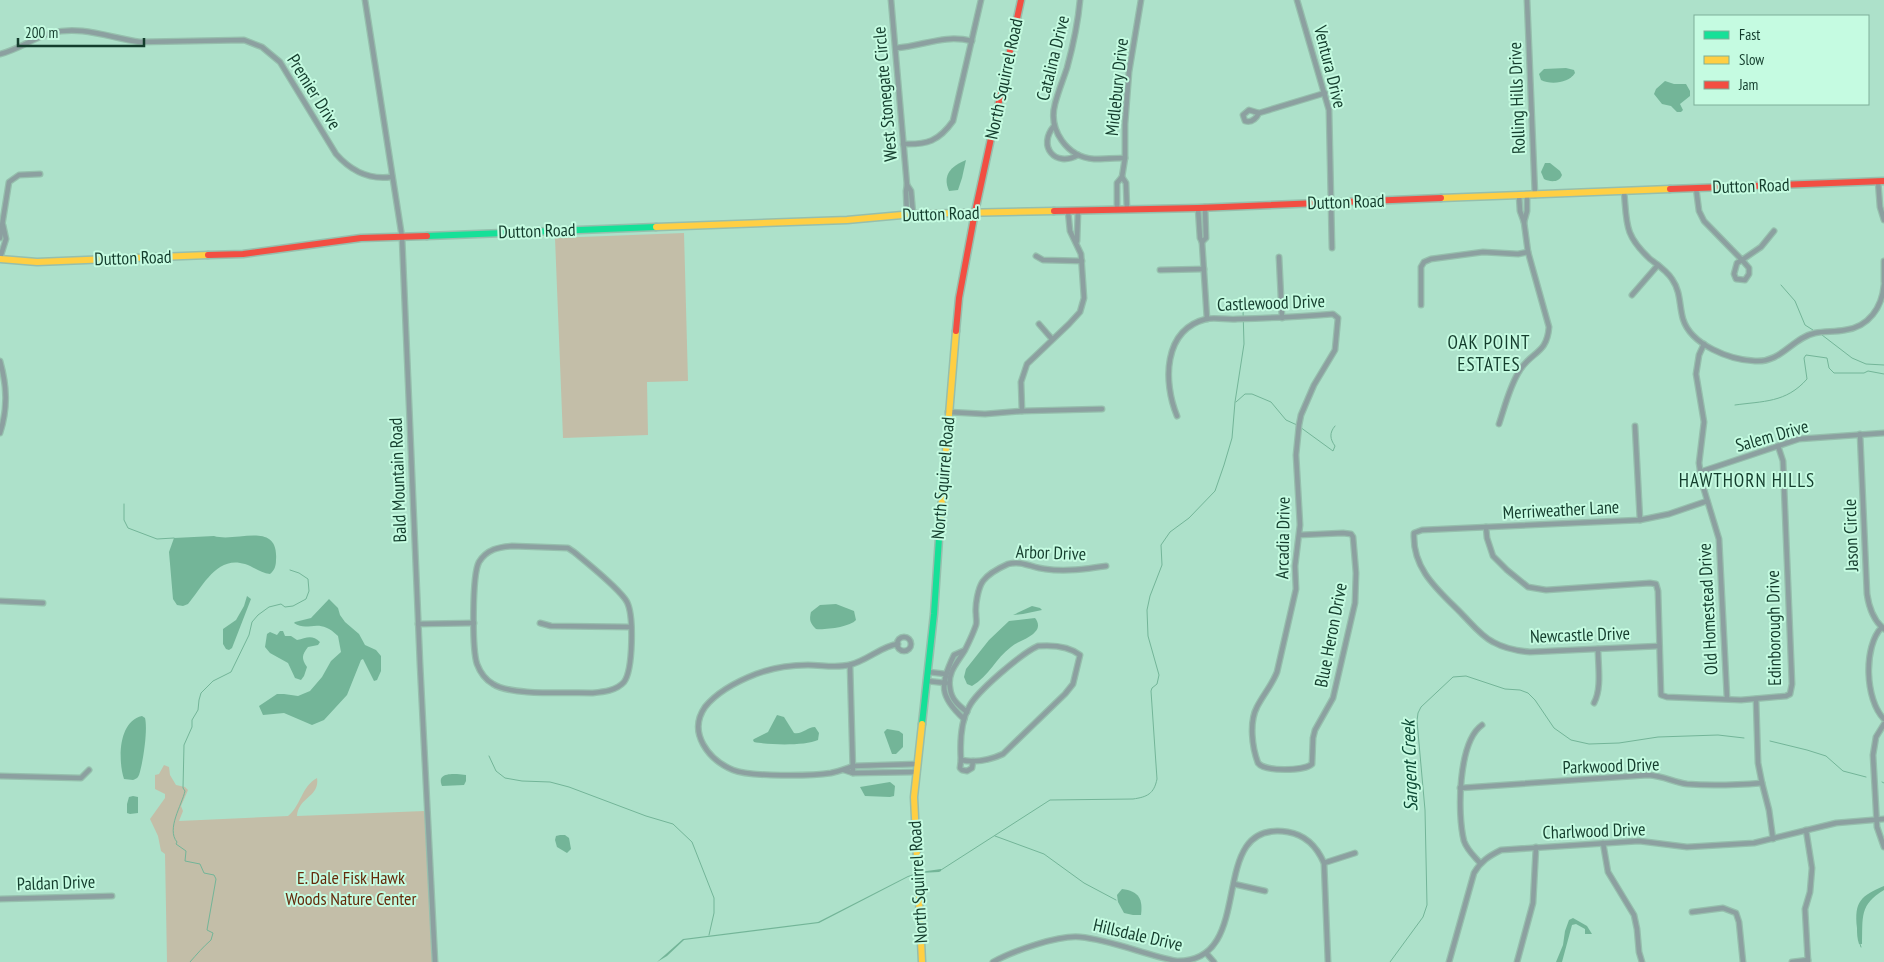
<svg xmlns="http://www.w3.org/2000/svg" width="1884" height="962" font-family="'PT Sans Narrow',sans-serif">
  <rect width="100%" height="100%" fill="#ade1ca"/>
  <!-- green -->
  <g fill="#c3bea8">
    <path d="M684,233L688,381L647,382L648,435L563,438L555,238Z"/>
    <path d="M164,765L169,767L170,775L176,785L185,787L188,790L181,806L183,811L179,821L288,816C301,806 301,787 317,778C320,797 298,797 297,816L425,811L433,962H167L165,854L161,851L158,836L150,819L165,798V794L155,789V775L159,774Z"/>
  </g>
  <!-- water -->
  <g fill="#73b598">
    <path d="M1566,68L1574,70L1575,73C1569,83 1551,85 1541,80L1539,74L1544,69Z"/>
    <path d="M1665,81L1674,84H1686L1690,91V96L1680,104L1683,110L1681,112H1677L1671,106L1662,104L1654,94L1656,89Z"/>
    <path d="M966,160L962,178L958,190L949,191C942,175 951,166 966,160Z"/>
    <path d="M1545,163H1550L1560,171L1562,175C1559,183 1550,182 1544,179L1541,172Z"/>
    <path d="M214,536C236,543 279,520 276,560C276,565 275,570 270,574C261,573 254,567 245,564C217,555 203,586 188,604L183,606L177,605L173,599L169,552L174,538Z"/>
    <path d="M247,596L251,599L232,648L229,650L226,649L223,644V629L236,620L244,606Z"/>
    <path d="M329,599L338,608L340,615L345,622L359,634L365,645L376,650L381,656V671L377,680L374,681L363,659L361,660L347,695L324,720L312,725L284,713L263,715L259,706L277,694H284L298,696L310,691L322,677L331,661L341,652L338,636C318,616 309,633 294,623L295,622L311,618Z"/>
    <path d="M836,604L854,611L856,620C850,627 825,630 816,629C810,623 809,620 811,612L820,605Z"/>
    <path d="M1032,606L1040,608L1042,610L1023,614L1013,615Z"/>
    <path d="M1035,618C1039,623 1039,628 1035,632C1029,639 1018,641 1011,647C996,658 989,676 972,686L967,684L964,677L966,669L989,640L1009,621Z"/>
    <path d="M280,631H283L285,636H291L297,640C306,638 312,634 320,642L318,645L308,647C302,655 301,658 307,667L304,676L301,680L295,678L288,663L270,653L265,647L267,634L270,632L277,635Z"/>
    <path d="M777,715L784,717L794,733C802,735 807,727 815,727L819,733L818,740C805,746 769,745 754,742L753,740L754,739L768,732Z"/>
    <path d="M142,716L145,718C148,730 143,763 139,775C137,779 137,778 133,780L124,779C118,761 118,721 142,716Z"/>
    <path d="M887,729L899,731L903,734V747L896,754H892L884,732Z"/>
    <path d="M457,774L466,775V781L464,785L442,786C437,774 448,774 457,774Z"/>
    <path d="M890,782L895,786L894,796L890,797L865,796L860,787Z"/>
    <path d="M133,796L138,797V813L130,814L127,813V804L129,797Z"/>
    <path d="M560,835H565L569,838L571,849L567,853L557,847L555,840L556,836Z"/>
    <path d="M941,869V871L939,872L920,873L908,877L819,923L684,940L667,956L657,962L683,939L818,922L908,876L920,872Z"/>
    <path d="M1884,886V890C1859,905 1863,917 1862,944H1859C1857,938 1857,933 1857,928C1854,901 1861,896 1884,886Z"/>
    <path d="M1122,889C1139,891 1143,899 1141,915H1133L1124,913L1118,902L1117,895Z"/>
    <path d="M1573,918L1587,926L1592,934H1585V929L1576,924L1572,925L1562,962H1556L1563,945L1565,931L1569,920Z"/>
  </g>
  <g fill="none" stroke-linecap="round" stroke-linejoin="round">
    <!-- stream -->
    <g stroke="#73b598" stroke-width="1">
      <path d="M1781,285L1795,301L1805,325L1813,330"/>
      <path d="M1822,335L1852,358L1866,364L1884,365"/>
      <path d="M1236,402L1245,394H1252L1271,402L1286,420L1297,425"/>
      <path d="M1735,405C1763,401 1786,403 1807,379L1804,358L1806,355L1827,358L1829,368L1834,373H1864L1868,371L1884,374"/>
      <path d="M1300,427L1333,451L1335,446C1330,439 1329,433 1335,426"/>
      <path d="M124,504V520L128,528L157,539L174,538"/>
      <path d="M1770,741L1807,750L1826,756L1843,771L1866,777"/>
      <path d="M489,756L496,771L505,778L522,781L550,782L569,787L646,816L673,824L692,842L714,898V913L709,935"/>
      <path d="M1882,782L1884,783"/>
      <path d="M995,836L1044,854L1084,883L1116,900"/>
      <path d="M941,870L1050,800L1133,799C1147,797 1154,794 1157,779L1151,691L1152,688L1157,684L1159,675L1148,636L1147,610L1150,596L1162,565L1161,545L1170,532L1189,518L1215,491L1224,465L1232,438L1235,402L1244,344L1243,310"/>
      <path d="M1860,944L1861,947"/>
      <path d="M190,962C197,954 203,947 211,940L213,933L207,930L216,879L214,875L204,873L200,864L185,861L186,851L176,844L177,842C166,829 182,805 185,791L183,788L184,745L192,727V720L198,710L199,700L201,693L213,681L231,672L249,635L252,622L258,615L269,607L281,604L285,607L293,606L306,599L309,591L308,579L299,573L290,570"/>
      <path d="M1390,962L1423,917L1427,905L1425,810L1417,721L1418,713L1421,707L1453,677L1466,676L1505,689L1520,690L1528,693L1535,700L1554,728L1571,740L1589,744L1619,743L1658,737L1718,735L1744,738"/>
    </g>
    <defs>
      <g id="street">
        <path d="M365,0L402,237L420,664L435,962"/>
        <path d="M891,0L907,185"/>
        <path d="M1080,0C1078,23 1073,46 1067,68C1063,80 1058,92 1055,104C1048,130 1067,157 1094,159C1104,159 1115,158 1125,158"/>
        <path d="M1297,0L1329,110L1332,248"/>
        <path d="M1527,0L1535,195"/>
        <path d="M896,48C924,46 943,34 972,41"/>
        <path d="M0,54C18,50 33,38 51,33C82,25 110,38 140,42L244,40L262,47L280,62L336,154C351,171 368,180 391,177"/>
        <path d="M1259,113C1256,119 1252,123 1245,121L1243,115L1249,110L1259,113L1325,93"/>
        <path d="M1054,126C1037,146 1055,168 1078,155"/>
        <path d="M903,144C927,145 939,141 953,121L981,0"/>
        <path d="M1122,177L1126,183L1127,210"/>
        <path d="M1878,181L1880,207L1884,220"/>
        <path d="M1696,188L1699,211L1704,221L1742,260L1761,247L1774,231"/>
        <path d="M1624,191C1627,224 1624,235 1650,259C1658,265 1667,271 1672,279C1681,292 1679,305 1683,319C1691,345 1730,360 1755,361C1781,363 1792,338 1815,333C1825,331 1835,332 1845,330C1869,327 1882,307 1884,285"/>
        <path d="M1198,208L1200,238L1202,242L1207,319"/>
        <path d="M1117,210V183L1122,177L1125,158V124L1129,72L1141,0"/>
        <path d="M907,215L906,191L907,185L911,191L913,214"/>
        <path d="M1524,222L1527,211V195"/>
        <path d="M0,238L9,182L19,175L40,174"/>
        <path d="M1077,241L1078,211"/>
        <path d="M1202,242L1206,238L1205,207"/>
        <path d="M1036,256L1043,260L1082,261"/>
        <path d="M1279,257L1282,318"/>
        <path d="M0,258L6,239L3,225"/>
        <path d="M1742,260L1749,268V274L1745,280L1736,279L1734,274L1737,263Z"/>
        <path d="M1884,261V282"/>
        <path d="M1160,270L1204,269"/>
        <path d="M1632,295L1658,265"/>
        <path d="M1421,305V267L1424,262L1431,259L1483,252L1518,254L1528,252"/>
        <path d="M1039,324L1052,339"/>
        <path d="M1704,344L1699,355L1696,374L1704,422L1699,463L1702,483L1719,539L1727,698"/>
        <path d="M0,361C7,386 8,408 0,433"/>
        <path d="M1022,411L1021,382L1027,364L1069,324L1080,312L1084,298L1081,254L1070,231L1068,211"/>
        <path d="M948,412L985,414L1022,411L1102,409"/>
        <path d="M1177,416C1163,382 1163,330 1206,319C1215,317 1228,320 1237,319C1269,318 1301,317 1333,314L1338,318L1335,350L1314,385L1301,415L1299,425L1296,455L1300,525L1295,566L1296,589L1277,672C1272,685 1263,695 1257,707C1249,722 1252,747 1258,763C1265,772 1304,771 1312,764L1313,738L1315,730L1333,698L1355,603L1356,573L1353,537L1351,534L1343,533L1299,535"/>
        <path d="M1499,424C1505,406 1510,385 1520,370C1532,351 1547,354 1549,327L1528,252L1524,222L1520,211L1519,195"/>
        <path d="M1635,426L1640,520"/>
        <path d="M1860,434L1867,594C1869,608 1873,620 1884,629"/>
        <path d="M1700,472L1799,439L1884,433"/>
        <path d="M1486,527L1487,538L1493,556L1507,570L1528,587L1546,590L1650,583L1656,584L1658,591L1661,695L1667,697L1741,700L1786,696L1790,694L1792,684L1783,461L1778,446"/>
        <path d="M512,546L568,548L574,552C587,563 620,589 627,602C634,616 633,670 624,682C616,691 603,692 592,693C569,692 511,696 493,684C486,680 480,672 477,664C472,649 472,575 479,562C487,549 499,547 512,546Z"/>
        <path d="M0,601L43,603"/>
        <path d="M540,623L551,626L631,627"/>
        <path d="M418,624L474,623"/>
        <path d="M1882,627C1863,646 1865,700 1884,719"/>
        <circle cx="904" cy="644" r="7"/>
        <path d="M898,644C881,646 867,661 849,665C835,668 822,665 808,665C790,665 772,668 756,674C738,681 717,692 705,707C687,733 709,760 733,770C750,777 812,776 831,773C839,771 846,769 853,766L918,764"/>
        <path d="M1038,646C1051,645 1069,646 1080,655L1073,684L1065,694L1003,754C990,760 976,763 961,760C960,744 961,721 969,707C976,692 1022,653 1038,646Z"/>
        <path d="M1659,646L1530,652C1517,651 1504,648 1493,642C1481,636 1471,623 1461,613C1438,590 1412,569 1414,533L1422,530L1640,520L1669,514L1707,501"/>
        <path d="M963,651L954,655C940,685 939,696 964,719"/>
        <path d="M850,665L853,773"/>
        <path d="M928,672L946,674"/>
        <path d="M927,681L946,683"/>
        <path d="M1756,699L1758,763L1762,783L1769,810L1773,839"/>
        <path d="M1594,703C1602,688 1598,666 1598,649"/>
        <path d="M967,712C958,705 951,699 950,688C947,672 958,662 965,650C969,642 973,634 976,625C977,621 976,619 976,614C975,605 978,588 983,581C989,573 999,568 1008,564C1022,560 1032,568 1045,569C1066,572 1086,569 1106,566"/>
        <path d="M1884,724L1876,737L1873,755L1877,827L1884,847"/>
        <path d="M961,760L960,768L962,770L967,771L972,768L973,761"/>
        <path d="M844,770L853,773L916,772"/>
        <path d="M0,776L81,778L89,770"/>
        <path d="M1460,788L1648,775C1664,776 1673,782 1687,784C1712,786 1736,785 1762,783"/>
        <path d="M1806,830L1812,868L1810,892L1805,909L1808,962"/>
        <path d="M1603,843L1608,872L1634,915L1637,929L1639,952L1642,962"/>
        <path d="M1324,863L1355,853"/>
        <path d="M1480,863C1474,856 1467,850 1464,841C1457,814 1458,742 1482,725"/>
        <path d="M1234,884L1265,891"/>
        <path d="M0,899L112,896"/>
        <path d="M1692,912L1723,908L1736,913L1739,922L1743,962"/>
        <path d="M1207,954L1214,962"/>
        <path d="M993,962C1013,951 1058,935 1080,937C1112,940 1145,955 1177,961C1260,962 1203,818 1288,832C1306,835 1317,847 1324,863L1328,962"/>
        <path d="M1449,962L1474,873C1481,861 1489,856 1501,850L1639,841L1687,847L1754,843L1836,823L1884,819"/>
        <path d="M1517,962L1533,903L1536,847"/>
        <path d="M1792,962L1808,960"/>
      </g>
      <g id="fast">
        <path d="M427,236L656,227"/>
        <path d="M922,724L934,614L940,523"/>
      </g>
      <g id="slow">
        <path d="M1441,198L1670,189"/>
        <path d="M656,227L847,220L913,214L1054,211"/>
        <path d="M0,259L37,262L208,255"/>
        <path d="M940,523L956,331"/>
        <path d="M922,724L914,797L922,962"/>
      </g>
      <g id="jam">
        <path d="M1670,189L1884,181"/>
        <path d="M1054,211L1198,208L1441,198"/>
        <path d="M208,255L243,254L361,238L427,236"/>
        <path d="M956,331L959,298L975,212L1021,0"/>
      </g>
    </defs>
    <!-- street casing -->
    <use href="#street" stroke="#96bfad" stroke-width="7"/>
    <!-- fast casing -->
    <use href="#fast" stroke="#96bfad" stroke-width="9"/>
    <!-- slow casing -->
    <use href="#slow" stroke="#96bfad" stroke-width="9"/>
    <!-- jam casing -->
    <use href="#jam" stroke="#96bfad" stroke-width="9"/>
    <!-- street -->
    <use href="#street" stroke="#8ca0a0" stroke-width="4.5"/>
    <!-- fast -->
    <use href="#fast" stroke="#16e098" stroke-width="6"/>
    <!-- slow -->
    <use href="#slow" stroke="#ffcf43" stroke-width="6"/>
    <!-- jam -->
    <use href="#jam" stroke="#f24e42" stroke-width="6"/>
  </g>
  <g text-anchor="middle" stroke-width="4" stroke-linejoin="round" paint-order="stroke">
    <!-- street labels -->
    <g font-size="18" fill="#143d2d" stroke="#c5fbe1">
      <text transform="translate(1053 58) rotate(-76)" y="6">Catalina Drive</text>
      <text transform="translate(1330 67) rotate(76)" y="6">Ventura Drive</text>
      <text transform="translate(1004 79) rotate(-78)" y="6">North Squirrel Road</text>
      <text transform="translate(1117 87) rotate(-84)" y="6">Midlebury Drive</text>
      <text transform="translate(314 92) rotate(58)" y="6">Premier Drive</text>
      <text transform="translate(885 94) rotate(-95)" y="6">West Stonegate Circle</text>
      <text transform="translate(1517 98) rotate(-92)" y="6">Rolling Hills Drive</text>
      <text transform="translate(1751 186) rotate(-2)" y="6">Dutton Road</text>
      <text transform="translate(1346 202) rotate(-2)" y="6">Dutton Road</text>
      <text transform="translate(941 214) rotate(-2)" y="6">Dutton Road</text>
      <text transform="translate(537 231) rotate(-2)" y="6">Dutton Road</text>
      <text transform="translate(133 258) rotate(-2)" y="6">Dutton Road</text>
      <text transform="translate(1271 303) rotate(-2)" y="6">Castlewood Drive</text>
      <text transform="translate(1772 436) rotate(-16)" y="6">Salem Drive</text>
      <text transform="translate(943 478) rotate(-85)" y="6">North Squirrel Road</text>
      <text transform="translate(398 480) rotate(-92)" y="6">Bald Mountain Road</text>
      <text transform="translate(1561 510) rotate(-3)" y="6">Merriweather Lane</text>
      <text transform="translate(1851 535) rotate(-92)" y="6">Jason Circle</text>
      <text transform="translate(1283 538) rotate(-89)" y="6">Arcadia Drive</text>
      <text transform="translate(1051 553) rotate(2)" y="6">Arbor Drive</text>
      <text transform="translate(1708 609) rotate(-93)" y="6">Old Homestead Drive</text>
      <text transform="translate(1774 628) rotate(-91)" y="6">Edinborough Drive</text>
      <text transform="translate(1331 635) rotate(-79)" y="6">Blue Heron Drive</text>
      <text transform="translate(1580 635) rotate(-2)" y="6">Newcastle Drive</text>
      <text transform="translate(1611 766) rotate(-2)" y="6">Parkwood Drive</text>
      <text transform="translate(1594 831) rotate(-2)" y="6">Charlwood Drive</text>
      <text transform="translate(918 882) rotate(-93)" y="6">North Squirrel Road</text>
      <text transform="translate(56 883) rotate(-2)" y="6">Paldan Drive</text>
      <text transform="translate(1138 935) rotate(13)" y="6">Hillsdale Drive</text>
    </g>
    <!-- park labels -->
    <g font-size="18" fill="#652b0c" stroke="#c5fbe1">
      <text x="351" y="884">E. Dale Fisk Hawk<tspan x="351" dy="21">Woods Nature Center</tspan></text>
    </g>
    <!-- neighbourhood labels -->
    <g font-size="19" letter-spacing="1" fill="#143d2d" stroke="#c5fbe1">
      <text x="1489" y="349">OAK POINT<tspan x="1489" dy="22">ESTATES</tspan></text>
      <text x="1747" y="487">HAWTHORN HILLS</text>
    </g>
    <!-- water labels -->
    <g font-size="19" font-style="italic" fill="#0c4934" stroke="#c5fbe1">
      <text transform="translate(1409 766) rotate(-92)" y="7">Sargent Creek</text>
    </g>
  </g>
  <!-- legend -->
  <rect x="1694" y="15" width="175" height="90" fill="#c5fbe1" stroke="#7eaf99"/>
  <rect x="1704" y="31" width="25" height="8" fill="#16e098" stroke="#7eaf99"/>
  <text x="1739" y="40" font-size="15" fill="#143d2d">Fast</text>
  <rect x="1704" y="56" width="25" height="8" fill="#ffcf43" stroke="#7eaf99"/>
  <text x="1739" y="65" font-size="15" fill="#143d2d">Slow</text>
  <rect x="1704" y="81" width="25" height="8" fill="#f24e42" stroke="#7eaf99"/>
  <text x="1739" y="90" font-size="15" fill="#143d2d">Jam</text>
  <!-- scale -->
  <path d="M18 38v8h126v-8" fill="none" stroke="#143d2d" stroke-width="2.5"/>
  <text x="25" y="38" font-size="15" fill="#143d2d" stroke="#c5fbe1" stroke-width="4" paint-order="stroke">200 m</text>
</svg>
